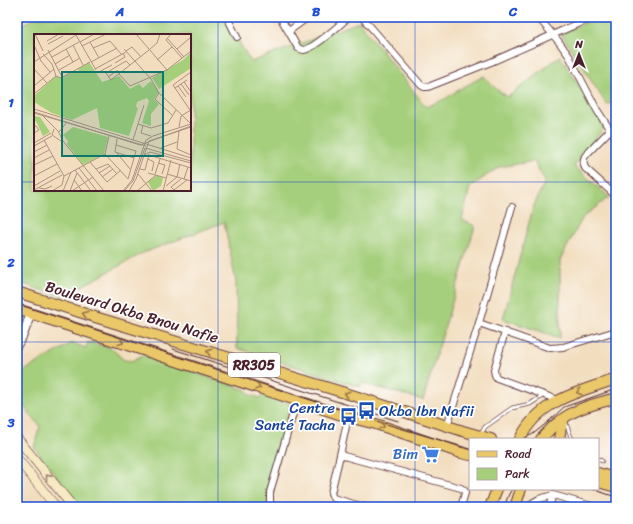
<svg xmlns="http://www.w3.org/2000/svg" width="633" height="524" font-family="Sriracha,sans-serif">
  <rect width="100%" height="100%" fill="#fff"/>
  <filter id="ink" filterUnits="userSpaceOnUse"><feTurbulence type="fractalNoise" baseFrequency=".025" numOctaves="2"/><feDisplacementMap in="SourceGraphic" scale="8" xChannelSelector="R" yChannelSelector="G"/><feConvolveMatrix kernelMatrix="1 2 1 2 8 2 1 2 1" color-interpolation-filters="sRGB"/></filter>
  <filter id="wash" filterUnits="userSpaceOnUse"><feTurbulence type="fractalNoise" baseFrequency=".012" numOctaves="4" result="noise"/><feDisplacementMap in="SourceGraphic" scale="16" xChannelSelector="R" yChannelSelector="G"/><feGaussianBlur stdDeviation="0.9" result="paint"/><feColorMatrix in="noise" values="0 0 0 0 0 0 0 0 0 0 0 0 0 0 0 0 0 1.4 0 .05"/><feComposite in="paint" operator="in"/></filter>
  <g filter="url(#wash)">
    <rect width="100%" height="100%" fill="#f2ddbe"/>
    <!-- green -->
    <g fill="#a5cf7b" stroke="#787753" fill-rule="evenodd">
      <path d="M36,17H224L251,62L359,22L426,107L445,99L460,89L484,76L496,89L508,97L560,56L605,126L581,158L574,166L609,197L583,217L560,260V338L503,319L533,208L545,181L534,161L499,167L470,187L462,220L475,226L423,400L362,383L360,387L237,348L236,282L224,222L143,253L62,297L17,282V28ZM35,35H190V190H35Z"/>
      <path d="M596,17H616V100L607,105L561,34Z"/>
      <path d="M88,342L111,348L124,360L131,361L143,355L246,390L250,395L260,398L264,395L290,404L267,507H80L34,447L40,426L28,412L17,397V375L72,343L86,348Z"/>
    </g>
  </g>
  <g filter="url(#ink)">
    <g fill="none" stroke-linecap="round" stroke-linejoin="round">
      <defs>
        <g id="service">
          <path d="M566,423L571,437L573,439"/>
          <path d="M481,434L485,427L512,408L530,404L544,395"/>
          <path d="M598,459L602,461"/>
          <path d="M611,464L616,468"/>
        </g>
        <g id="minor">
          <path d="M227,17L237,37"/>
          <path d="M280,17L298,48C300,49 302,50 304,50C315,48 339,25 349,17"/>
          <path d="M362,17L421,85L424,87H428L491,62L593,17"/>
          <path d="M538,17L559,42L569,56L597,110L610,130L616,136"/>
          <path d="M17,20L23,17"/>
          <path d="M289,31L308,17"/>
          <path d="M610,130L585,156C583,160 583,163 585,168L616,196"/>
          <path d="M479,323L550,348L563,347L616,331"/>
          <path d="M505,332L494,370L495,375L497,378L558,400"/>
          <path d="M348,417L340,455L331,493L333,498L364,507"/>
          <path d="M447,426L479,323L512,207"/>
          <path d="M340,455L461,488L464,490L465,493L461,507"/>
          <path d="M271,507L270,500V492L297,400"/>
          <path d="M527,507L532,503L539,499L553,495L595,507"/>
          <path d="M549,507L553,495"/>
        </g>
        <g id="tertiary">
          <path d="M17,319L20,310"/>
          <path d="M17,345L23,335L31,313"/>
        </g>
        <g id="secondary">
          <path d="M17,438L73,507"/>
          <path d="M17,458L56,507"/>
        </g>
        <g id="primary">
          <path d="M17,292L95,317L355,396L463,431L491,439"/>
          <path d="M17,309L348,417L376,424L461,453L470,455"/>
          <path d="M520,439C539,400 578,392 616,379"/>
          <path d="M541,439C548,432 555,423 564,418C579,407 599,403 616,398"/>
          <path d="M559,439L561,427L564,418"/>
          <path d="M598,473L616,479"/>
          <path d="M598,482L616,487"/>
          <path d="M490,507L497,489"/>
          <path d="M515,507L521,489"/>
        </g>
      </defs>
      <!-- service casing -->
      <use href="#service" stroke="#633c41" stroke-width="4.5"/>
      <!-- minor casing -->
      <use href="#minor" stroke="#633c41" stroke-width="8"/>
      <!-- tertiary casing -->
      <use href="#tertiary" stroke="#633c41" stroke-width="10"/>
      <!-- secondary casing -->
      <use href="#secondary" stroke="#633c41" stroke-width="10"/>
      <!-- primary casing -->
      <use href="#primary" stroke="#633c41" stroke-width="12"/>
      <!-- service -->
      <use href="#service" stroke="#fff" stroke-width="3"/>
      <!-- minor -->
      <use href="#minor" stroke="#fff" stroke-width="6"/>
      <!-- tertiary -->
      <use href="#tertiary" stroke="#fff" stroke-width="8"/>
      <!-- secondary -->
      <use href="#secondary" stroke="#f7e9c3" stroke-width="9"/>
      <!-- primary -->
      <use href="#primary" stroke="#eac769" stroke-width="10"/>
      <!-- tram -->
      <g stroke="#4a1f2b" stroke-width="1">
        <path d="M17,304L280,390L363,417L470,449"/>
        <path d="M173,349L398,421"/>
        <path d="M523,439L533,434L548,422L564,407L616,389"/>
        <path d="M592,489L616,497"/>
        <path d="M504,507L509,494L512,489"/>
      </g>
    </g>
    <!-- one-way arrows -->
    <defs><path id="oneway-chevron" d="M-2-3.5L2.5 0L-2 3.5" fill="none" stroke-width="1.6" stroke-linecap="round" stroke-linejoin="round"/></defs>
    <g stroke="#9a734a">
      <use href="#oneway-chevron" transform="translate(85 314) rotate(-162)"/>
      <use href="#oneway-chevron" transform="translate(121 342) rotate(18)"/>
      <use href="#oneway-chevron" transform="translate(209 352) rotate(-163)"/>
      <use href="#oneway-chevron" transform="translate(258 387) rotate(18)"/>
      <use href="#oneway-chevron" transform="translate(579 392) rotate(161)"/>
      <use href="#oneway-chevron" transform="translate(347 394) rotate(-163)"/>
      <use href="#oneway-chevron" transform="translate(382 426) rotate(18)"/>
    </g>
    <use stroke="#a08477" href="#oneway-chevron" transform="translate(48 477) rotate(-129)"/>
  </g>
  <!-- grid -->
  <path fill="none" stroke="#1d4ed8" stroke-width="1" stroke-opacity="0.55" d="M218,17V507M415,17V507M17,182H35M190,182H616M17,342H616"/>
  <!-- icons -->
  <defs>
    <symbol id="bus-bare" viewBox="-9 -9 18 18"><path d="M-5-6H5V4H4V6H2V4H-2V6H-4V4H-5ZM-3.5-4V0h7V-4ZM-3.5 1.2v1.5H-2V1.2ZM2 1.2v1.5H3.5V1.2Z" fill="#1a4fb4" stroke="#fff" stroke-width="2.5" paint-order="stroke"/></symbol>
    <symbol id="supermarket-bare" viewBox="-9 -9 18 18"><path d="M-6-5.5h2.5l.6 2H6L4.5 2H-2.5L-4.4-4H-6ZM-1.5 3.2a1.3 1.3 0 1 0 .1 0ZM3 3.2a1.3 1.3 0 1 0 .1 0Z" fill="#3f7fe0" stroke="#fff" stroke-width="2.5" paint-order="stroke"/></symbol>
  </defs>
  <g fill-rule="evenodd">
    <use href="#bus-bare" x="354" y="398" width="25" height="25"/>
    <use href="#bus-bare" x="336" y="404" width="25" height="25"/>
    <use href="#supermarket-bare" x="418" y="442" width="25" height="25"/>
  </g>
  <g text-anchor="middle" stroke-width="3.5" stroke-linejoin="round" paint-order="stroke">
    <!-- shield labels -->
    <rect fill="#fff" stroke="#80626b" stroke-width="1" x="228" y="353" width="52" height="24" rx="3"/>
    <g font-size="14" font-weight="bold" fill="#4a1f2b">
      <text x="254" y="370">RR305</text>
    </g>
    <!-- street labels -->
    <g font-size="15" fill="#4a1f2b" stroke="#fff">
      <text transform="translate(132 312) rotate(17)" y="5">Boulevard Okba Bnou Nafie</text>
    </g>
    <!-- transit labels -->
    <g font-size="15" fill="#164399" stroke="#fff" text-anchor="end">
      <text x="335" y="413">Centre<tspan x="335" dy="17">Santé Tacha</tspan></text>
      <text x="379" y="416" text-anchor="start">Okba Ibn Nafii</text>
    </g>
    <!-- shop labels -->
    <g font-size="15" fill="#366cbe" stroke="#fff" text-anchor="end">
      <text x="418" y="459">Bim</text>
    </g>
  </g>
  <!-- overview -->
  <g transform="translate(34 34)">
    <rect width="157" height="157" fill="#f2ddbe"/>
    <path d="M157,18V34L125,55L118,44L149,26ZM55,28L68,48L85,42L96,55L105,50L109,54L117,47L125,58L120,65L125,70L117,80V92L108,89L115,67L113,64L103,68L102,73L104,74L95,102L66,94L63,74L38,86L18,79L0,68V62L22,42L28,44L39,38L46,39L44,35ZM0,82L6,83L16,98L9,102L2,87L0,88ZM39,93L74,103L70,120L49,131L33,110L34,107L29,101ZM123,141L129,144L127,152L119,157L114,148Z" fill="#a5cf7b"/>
    <path fill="none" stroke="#af9183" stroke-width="1" d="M1,0L9,17M102,0L133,36M137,0L132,6L148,24M42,1L62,36M133,4L150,23M13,7L25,0M46,8L60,0M56,8L65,24M14,10L29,2M0,11L7,27L16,38M39,11L49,31M48,12L72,0M59,14L76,7L88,21M32,15L39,28M90,15L117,45L125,59L157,90M116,15L123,9L126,0M143,15L157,3M14,16L28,43M92,17L98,13L107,23M9,20L18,30L22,42M18,23L45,8M123,26L138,13M0,28L42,1M57,28L83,14M81,29L91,23L89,19M21,30L36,21M96,31L92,27L72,39L77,46L115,16M0,35L13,49M61,35L92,18M25,36L46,24M63,39L78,31M85,40L96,52L133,36L157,17M22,42L27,44L56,28M74,43L84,36M150,48L157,58M147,50L155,61M0,52L20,35M144,52L152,63M141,54L153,46M125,59L121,65L138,81M0,60L22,42M0,75L157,124M156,76L139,51L157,38M0,78L106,111L157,92M0,79L112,112M8,81L24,97L29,107L70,157M104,90L117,94L134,89L142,76M109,91L107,99L117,102M0,92H2L5,96L0,99M145,93L147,82L157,76M20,95L18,101L27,107M145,97L143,115L157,121M25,98L33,88M83,105L81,118L100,124M10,106L30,142M99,106L110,71M0,109L17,99M82,111L102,117L94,145M0,112L18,102M127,114L143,108M0,118L13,111M83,119L96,135M71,120L94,145M71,120L75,102M110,121L116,118L157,129M115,121L157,134M0,124L15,116M114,125L120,128L118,137M56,128L73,148L87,136M124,129L131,131L128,140M0,131L19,122M45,134L63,157M62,135L74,130L83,140M106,135L111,136L115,120M41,136L57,157M65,139L76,132M114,139L132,144M104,140L118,157M121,140L126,125M133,140L157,147M0,142L23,130M68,143L79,135M150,145L154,133M40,146L48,157M0,152L26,137M132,152L143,143L146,130M5,154L11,155L18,152M0,156L28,141M140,156L137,153L147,145M140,156L153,146M18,157L28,151L30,142L71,120M29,157L37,138M36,157L43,139M38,157L59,143M89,157L98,146L112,106L119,102L157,90M90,157L99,147L111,114L157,127M95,157L102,145L115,107L157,93M103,157L122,141M129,157L137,126"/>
    <path fill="#0f766e" fill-opacity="0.15" stroke="#0f766e" stroke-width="2" d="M28,38H129V122H28Z"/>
    <rect width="157" height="157" fill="none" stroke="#4a1f2b" stroke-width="2"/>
  </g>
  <!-- margin -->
  <rect width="633" height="524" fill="none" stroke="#fff" stroke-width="44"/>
  <!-- legend -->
  <rect x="469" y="438" width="130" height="52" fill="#ffffff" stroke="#b7a5aa"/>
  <rect x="477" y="451" width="20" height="6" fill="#eac769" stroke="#b7a5aa"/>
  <text x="505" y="458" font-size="12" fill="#4a1f2b">Road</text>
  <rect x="477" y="468" width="20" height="12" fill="#a5cf7b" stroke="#b7a5aa"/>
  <text x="505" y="478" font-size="12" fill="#4a1f2b">Park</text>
  <!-- north arrow -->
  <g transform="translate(579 54)" stroke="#ffffff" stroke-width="3" paint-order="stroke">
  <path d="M0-3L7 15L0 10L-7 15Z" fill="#4a1f2b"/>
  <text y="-6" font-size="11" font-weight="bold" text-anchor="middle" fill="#4a1f2b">N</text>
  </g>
  <rect x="22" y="22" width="589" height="480" fill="none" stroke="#1d4ed8" stroke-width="1.5"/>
  <g font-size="13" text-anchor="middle" font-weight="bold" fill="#1d4ed8">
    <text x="120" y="16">A</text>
    <text x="316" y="16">B</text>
    <text x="513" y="16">C</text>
    <text x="11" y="107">1</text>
    <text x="11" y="267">2</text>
    <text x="11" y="427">3</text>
  </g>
</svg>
